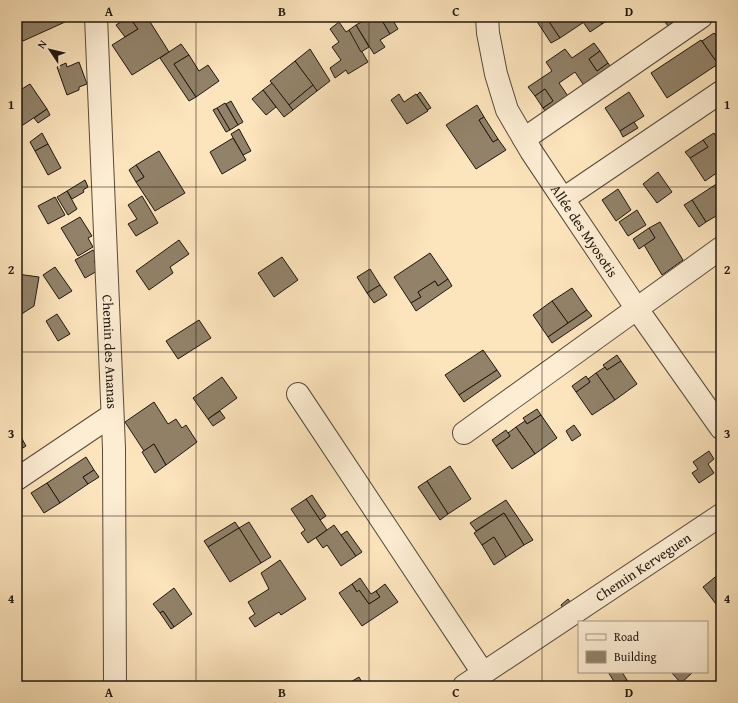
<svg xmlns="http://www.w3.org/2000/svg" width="738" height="703" font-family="'Gentium Book Plus',serif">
  <rect width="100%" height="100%" fill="#fce4bc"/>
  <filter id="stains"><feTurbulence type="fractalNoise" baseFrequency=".005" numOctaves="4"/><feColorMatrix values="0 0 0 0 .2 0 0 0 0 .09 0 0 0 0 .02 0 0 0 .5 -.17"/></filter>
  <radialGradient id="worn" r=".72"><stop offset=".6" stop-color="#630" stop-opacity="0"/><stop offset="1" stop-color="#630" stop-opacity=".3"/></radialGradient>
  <!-- building -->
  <g fill="#928269" stroke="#20170f">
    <path d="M17,17H63L65,22L23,41L17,28Z"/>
    <path d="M128,17H129L138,29L125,37L116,25Z"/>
    <path d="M129,17H147L169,52L132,75L112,45L138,29Z"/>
    <path d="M370,17H380L390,34L380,40L385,47L374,54L356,25Z"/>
    <path d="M380,17H391L398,29L390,34Z"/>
    <path d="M534,17H541L542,18L544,17H546L560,38L551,43Z"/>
    <path d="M546,17H581L584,22L560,38Z"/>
    <path d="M589,17H597L602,24L590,32L583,22H584L583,20Z"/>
    <path d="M597,17H613L602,24Z"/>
    <path d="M653,17H681L668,26L662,18L657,22Z"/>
    <path d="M339,22L346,32L349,30L368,62L348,74L346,70L335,78L330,68L341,60L332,47L339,42L330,29Z"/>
    <path d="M356,25L369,47L361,52L349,30Z"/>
    <path d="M714,33L721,41V69L702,41Z"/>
    <path d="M701,40L718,64L667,98L651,73Z"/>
    <path d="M594,43L600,51L589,59L597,71L608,63L614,72L587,90L575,72L559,83L572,102L549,117L543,108L553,101L545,89L535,96L528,87L552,71L546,62L565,49L572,58Z"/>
    <path d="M181,44L189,55L174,64L196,97L189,101L160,58Z"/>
    <path d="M310,49L330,81L317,91L295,61Z"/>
    <path d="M600,51L608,63L597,71L589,59Z"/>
    <path d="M189,55L199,71L208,65L219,81L196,97L174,64Z"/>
    <path d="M295,61L313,85L289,105L270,81Z"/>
    <path d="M79,62L87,84L79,87V90L67,95L57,67L66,63L67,67Z"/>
    <path d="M272,83L293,110L284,117L263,90Z"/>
    <path d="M30,84L47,109L17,129V92Z"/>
    <path d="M313,85L317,91L293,110L289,105Z"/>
    <path d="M545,89L553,101L543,108L535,96Z"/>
    <path d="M263,90L276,107L266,115L252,99Z"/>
    <path d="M420,92L431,108L427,110L417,95Z"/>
    <path d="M629,92L644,116L620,131L605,108Z"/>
    <path d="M399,94L404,102L416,94L428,111L407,124L391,100Z"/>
    <path d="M231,101L243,122L238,125L226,104Z"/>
    <path d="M225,103L238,125L230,130L217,108Z"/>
    <path d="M477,105L484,117L479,120L493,142L498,139L506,150L476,169L446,125Z"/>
    <path d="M217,108L230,130L226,132L213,110Z"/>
    <path d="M47,109L50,115L38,123L34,118Z"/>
    <path d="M484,117L498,139L493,142L479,120Z"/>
    <path d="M634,122L638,128L623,137L620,131Z"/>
    <path d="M239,129L251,151L243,155L231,134Z"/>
    <path d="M42,133L48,144L35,151L30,142Z"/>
    <path d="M714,133L721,144V170L705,181L690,158L708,147L703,140Z"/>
    <path d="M233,138L246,160L222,174L210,152Z"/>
    <path d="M703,140L708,147L690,158L685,152Z"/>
    <path d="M48,144L61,168L48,175L35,151Z"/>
    <path d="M159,151L185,193L155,211L136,182L144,177L136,165Z"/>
    <path d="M136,165L144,177L136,182L129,170Z"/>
    <path d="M658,172L672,192L657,203L643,184Z"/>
    <path d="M85,180L88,187L83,190L84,192L72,199L67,191Z"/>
    <path d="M721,181V213L706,222L692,200Z"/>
    <path d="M618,189L631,210L616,221L602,200Z"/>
    <path d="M67,191L77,209L68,215L57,197Z"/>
    <path d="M142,196L158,223L136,236L128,224L137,219L128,205Z"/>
    <path d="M55,197L65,215L48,224L38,206Z"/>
    <path d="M692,200L706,222L699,227L684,205Z"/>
    <path d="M637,210L646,225L628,236L619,222Z"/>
    <path d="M80,217L92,236L88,238L93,247L78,256L61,228Z"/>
    <path d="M660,222L683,260L662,275L644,245L655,238L649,228Z"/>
    <path d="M649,228L655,238L639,249L633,239Z"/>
    <path d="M179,240L189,254L170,267L173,273L149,290L136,271Z"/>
    <path d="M93,250L98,258L94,261L99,270L85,278L75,260Z"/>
    <path d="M430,253L448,279L438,286L435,281L418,292L421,297L411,303L394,277Z"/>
    <path d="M282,257L298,280L274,297L258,273Z"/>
    <path d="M55,267L72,291L59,299L43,275Z"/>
    <path d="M370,269L380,285L367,293L357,277Z"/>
    <path d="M17,274L39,277L34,306L17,317Z"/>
    <path d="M448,279L452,286L416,311L411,303L421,297L418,292L435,281L438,286Z"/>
    <path d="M380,285L387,295L374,303L367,293Z"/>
    <path d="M572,288L587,310L568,323L552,301Z"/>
    <path d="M552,301L568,323L548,337L533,315Z"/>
    <path d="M587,310L592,316L552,343L548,337Z"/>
    <path d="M57,314L70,334L58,341L46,321Z"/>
    <path d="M199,320L211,338L178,359L166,341Z"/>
    <path d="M483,350L497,370L459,395L445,375Z"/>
    <path d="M617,355L621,361L607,370L603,365Z"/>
    <path d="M621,361L637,384L615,400L596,373L605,367L607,370Z"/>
    <path d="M497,370L501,376L464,402L459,395Z"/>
    <path d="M596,373L615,400L592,415L576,392L590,382L588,379Z"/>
    <path d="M586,376L590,382L576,392L572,386Z"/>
    <path d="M222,377L237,398L208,419L193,398Z"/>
    <path d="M154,402L168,424L176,419L182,428L186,425L197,442L166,465L154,444L144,451L125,422Z"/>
    <path d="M537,409L541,415L527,424L523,418Z"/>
    <path d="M220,411L225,418L213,426L208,419Z"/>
    <path d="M541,415L557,438L535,454L516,427L525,421L527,424Z"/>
    <path d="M574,425L581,435L572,441L566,431Z"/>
    <path d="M516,427L535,454L512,469L496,446L510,436L508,433Z"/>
    <path d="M17,430L26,446L18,451L17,450Z"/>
    <path d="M506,430L510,436L496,446L492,440Z"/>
    <path d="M154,444L166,465L155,473L142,452Z"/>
    <path d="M709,451L714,459L708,464L714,473L699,483L692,473L698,469L693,462Z"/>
    <path d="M86,457L94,470L83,477L88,484L60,503L47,483Z"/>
    <path d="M450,466L471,499L448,514L427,481Z"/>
    <path d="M94,470L99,477L88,484L83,477Z"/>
    <path d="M427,481L448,514L440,520L418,487Z"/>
    <path d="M47,483L60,503L44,513L31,493Z"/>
    <path d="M312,495L326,516L320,520L306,499Z"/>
    <path d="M306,499L327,530L308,543L301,533L305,530L291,509Z"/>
    <path d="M506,500L533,540L524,545L504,513L476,531L470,523Z"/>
    <path d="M504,513L524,545L506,557L494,537L482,545L474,533Z"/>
    <path d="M235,522L239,528L208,547L204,541Z"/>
    <path d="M249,522L271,557L261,563L239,528Z"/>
    <path d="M334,525L356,556L341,566L327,545L323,548L316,538Z"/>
    <path d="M239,528L261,563L230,582L208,547Z"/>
    <path d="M347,531L362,552L356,556L341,535Z"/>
    <path d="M494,537L506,557L494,565L482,545Z"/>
    <path d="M280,560L306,599L281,615L279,612L255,627L249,618L255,614L248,602L269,589L261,573Z"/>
    <path d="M721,569V607L719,608L703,587L720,573L718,571Z"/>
    <path d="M360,578L371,594L376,591L380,597L369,604L359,590L357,592L352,584Z"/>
    <path d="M352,584L357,592L359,590L369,604L380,597L376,591L385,584L398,602L362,626L339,593Z"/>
    <path d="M174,588L192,614L174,627L163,611L160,613L153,604Z"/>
    <path d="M568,599L572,605L564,610L561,605Z"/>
    <path d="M163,611L174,627L171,629L160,613Z"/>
    <path d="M608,672H622L627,680L617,686Z"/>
    <path d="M671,672H693L681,683Z"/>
    <path d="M359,677L364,686H344Z"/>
    <path d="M627,680L631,686H610L615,683L617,686Z"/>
  </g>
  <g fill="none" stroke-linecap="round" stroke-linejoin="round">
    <defs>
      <g id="minor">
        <path id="s1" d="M96,17L114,448L115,686"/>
        <path id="s2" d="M487,17L488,33L496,74L507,110L531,151L563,199L637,309L721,428"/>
        <path d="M524,139L701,17"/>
        <path d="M563,199L721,92"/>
        <path d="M298,394L483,673"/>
        <path d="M464,433L721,248"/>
        <path d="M17,479L112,415"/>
        <path id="s3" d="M464,686L721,515"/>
      </g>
    </defs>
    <!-- minor casing -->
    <use href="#minor" stroke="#574a3a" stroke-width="24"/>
    <!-- minor -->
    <use href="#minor" stroke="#fdedd3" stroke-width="22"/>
  </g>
  <!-- grid -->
  <path fill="none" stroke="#20170f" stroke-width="1" stroke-opacity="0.55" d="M196,17V686M369,17V686M542,17V686M17,187H721M17,352H721M17,516H721"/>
  <g text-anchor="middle" stroke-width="3" stroke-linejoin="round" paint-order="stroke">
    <!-- street labels -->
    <g font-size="14" fill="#20170f" stroke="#fdedd3">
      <text dy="5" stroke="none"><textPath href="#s2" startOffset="239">Allée des Myosotis</textPath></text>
      <text dy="5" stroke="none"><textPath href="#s1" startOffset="335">Chemin des Ananas</textPath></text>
      <text dy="5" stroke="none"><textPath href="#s3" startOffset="215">Chemin Kerveguen</textPath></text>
    </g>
  </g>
  <!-- margin -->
  <rect width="738" height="703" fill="none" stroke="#fce4bc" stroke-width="44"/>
  <!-- legend -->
  <rect x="578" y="621" width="130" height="52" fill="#fdedd3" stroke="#a59785"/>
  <rect x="586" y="634" width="20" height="6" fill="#fdedd3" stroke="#a59785"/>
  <text x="614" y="641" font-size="12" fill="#20170f">Road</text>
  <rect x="586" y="651" width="20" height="12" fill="#928269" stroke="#a59785"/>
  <text x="614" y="661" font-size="12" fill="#20170f">Building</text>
  <!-- north arrow -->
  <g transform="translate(50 50) rotate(305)" stroke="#fdedd3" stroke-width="3" paint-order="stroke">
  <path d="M0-3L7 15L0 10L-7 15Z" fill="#20170f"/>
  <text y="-6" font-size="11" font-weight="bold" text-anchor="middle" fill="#20170f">N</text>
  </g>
  <rect x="22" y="22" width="694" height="659" fill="none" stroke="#20170f" stroke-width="1.5"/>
  <g font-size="13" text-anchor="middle" font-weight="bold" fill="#20170f">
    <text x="109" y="16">A</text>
    <text x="282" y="16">B</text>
    <text x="456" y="16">C</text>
    <text x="629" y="16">D</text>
    <text x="11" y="109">1</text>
    <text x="727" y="109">1</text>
    <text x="11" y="274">2</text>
    <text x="727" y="274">2</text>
    <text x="11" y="438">3</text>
    <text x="727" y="438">3</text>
    <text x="11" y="603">4</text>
    <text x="727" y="603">4</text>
    <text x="109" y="697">A</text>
    <text x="282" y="697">B</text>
    <text x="456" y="697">C</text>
    <text x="629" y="697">D</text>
  </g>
  <rect width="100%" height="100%" filter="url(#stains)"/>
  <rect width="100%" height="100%" fill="url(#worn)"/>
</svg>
